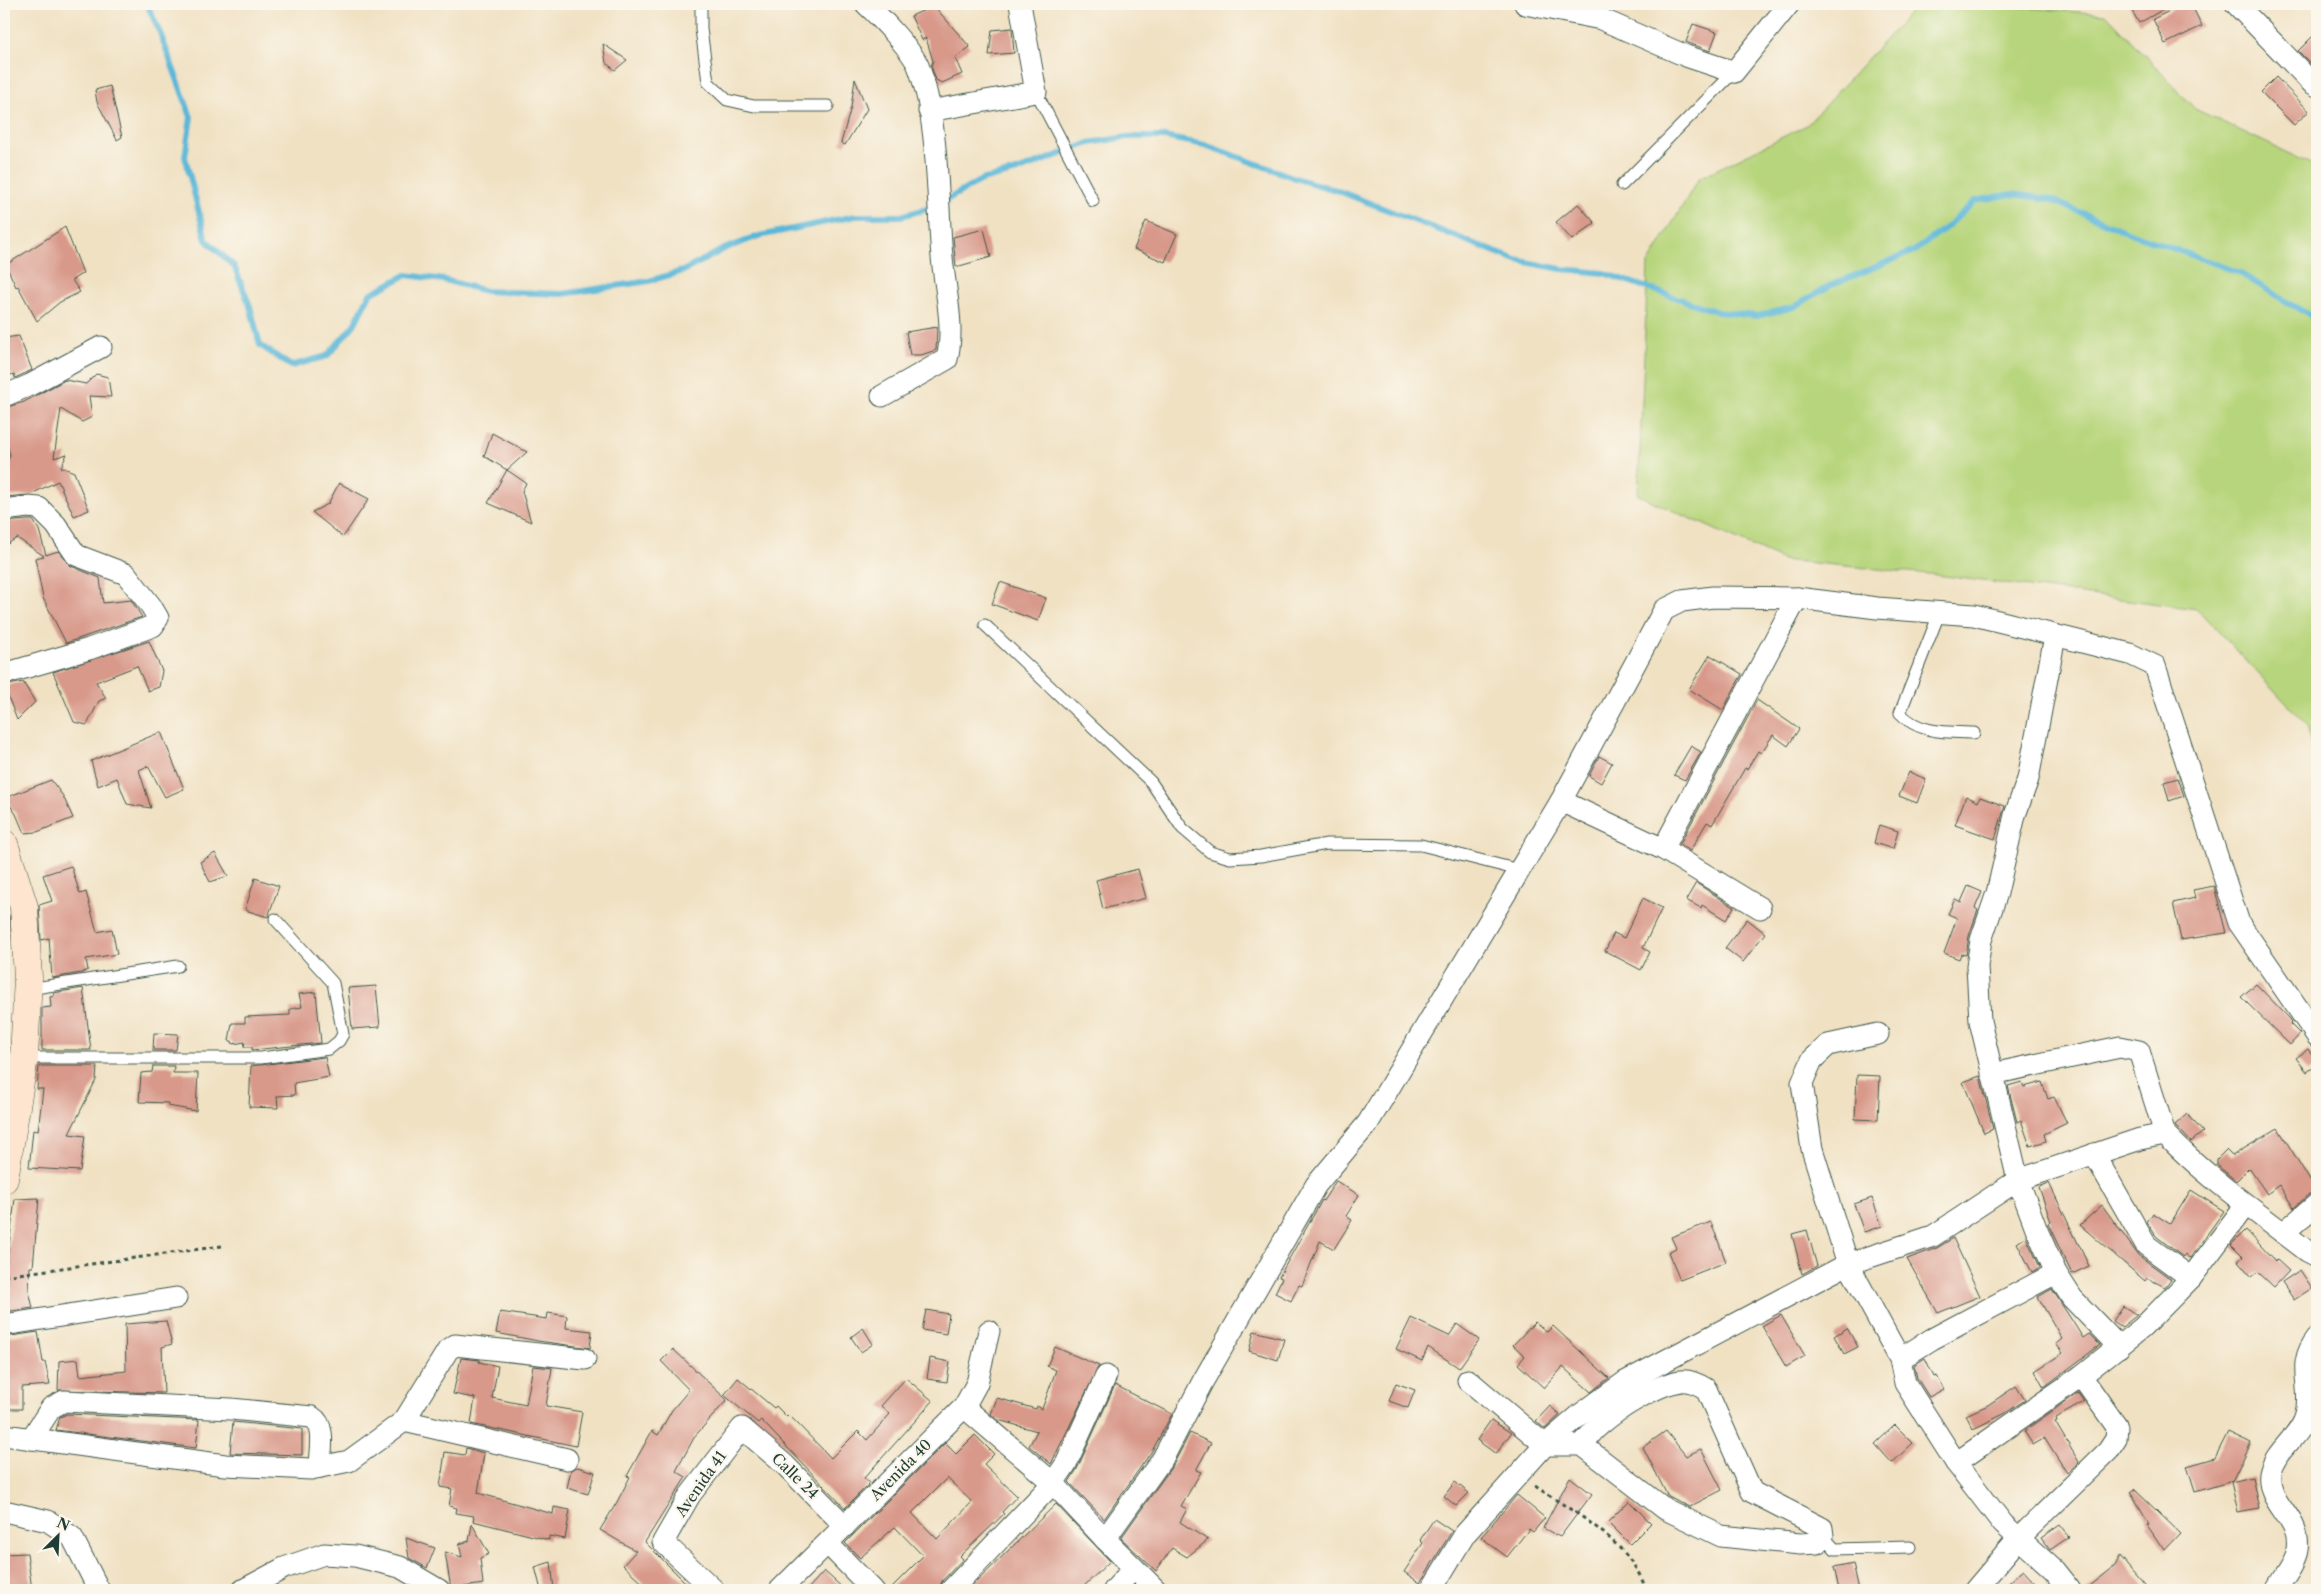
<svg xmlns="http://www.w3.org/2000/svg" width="2321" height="1594" font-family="'Libre Caslon Text',serif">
  <rect width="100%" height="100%" fill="#fbf7ec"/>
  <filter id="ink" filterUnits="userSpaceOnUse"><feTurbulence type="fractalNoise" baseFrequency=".02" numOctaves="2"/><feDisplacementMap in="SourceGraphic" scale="10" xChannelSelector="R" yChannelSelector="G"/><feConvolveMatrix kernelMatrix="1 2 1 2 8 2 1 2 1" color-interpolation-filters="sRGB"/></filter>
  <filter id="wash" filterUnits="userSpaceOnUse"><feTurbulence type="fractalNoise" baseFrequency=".0096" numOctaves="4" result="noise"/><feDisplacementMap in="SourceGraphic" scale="20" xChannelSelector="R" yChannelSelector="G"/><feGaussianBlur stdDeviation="1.12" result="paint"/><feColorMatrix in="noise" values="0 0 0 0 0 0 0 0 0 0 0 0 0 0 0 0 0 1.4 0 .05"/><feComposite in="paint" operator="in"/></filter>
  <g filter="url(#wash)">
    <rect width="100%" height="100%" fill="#f0e1c3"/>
    <!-- green -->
    <path fill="#b7d57c" stroke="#6b8958" d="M1918,4H1976L2106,14L2195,109L2317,167V791L2309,727L2197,609L1929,574L1783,560L1638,495L1648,264L1699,178L1807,125Z"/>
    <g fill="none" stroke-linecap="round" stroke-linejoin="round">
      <!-- stream -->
      <g stroke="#5ab7d8" stroke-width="6">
        <path d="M147,4L161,35L191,117L185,157L206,240L234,266L250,306L260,345L291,366L327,356L354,325L370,294L406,275L444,280L486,291L562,294L649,281L683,271L724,249L759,236L855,216H901L934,207"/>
        <path d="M943,202L981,180L1017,171L1089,143L1127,137H1164L1205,145L1301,180L1336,190L1516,260L1561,269L1604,273L1718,312L1757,316L1794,307L1829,286L1914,251L1948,226L1975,201L2011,194L2049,199L2125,231L2238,272L2317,320"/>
      </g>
    </g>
    <g id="blocks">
      <!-- building -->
      <g fill="#d8998a" fill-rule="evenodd">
        <path d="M2128,4H2173L2139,23Z"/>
        <path d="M2184,4H2191L2202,26L2165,44L2153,19Z"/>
        <path d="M934,6L970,47L955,58L962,74L942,83L936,80L931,66L933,61L926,38L922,40L911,16Z"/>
        <path d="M1693,24L1717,32L1710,51L1686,42Z"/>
        <path d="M1012,28L1014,53L989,55L992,30Z"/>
        <path d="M2317,32V70L2298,51Z"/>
        <path d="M603,44L627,60L615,70L606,63Z"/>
        <path d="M2276,77L2309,111L2294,125L2261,92Z"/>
        <path d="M855,79L867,109L845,145L841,143L851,107Z"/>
        <path d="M110,86L122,137L117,140L97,102L95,90Z"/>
        <path d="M1578,204L1595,223L1572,240L1556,222Z"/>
        <path d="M1146,221L1177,234L1165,262L1134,249Z"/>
        <path d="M65,227L83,273L72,280L80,292L60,302L37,321L18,286L16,287L6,265Z"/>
        <path d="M984,229L991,257L956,267L953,237Z"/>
        <path d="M937,327L936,350L921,355H910L906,332Z"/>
        <path d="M19,336L32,370L15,378L14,374L4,376V338Z"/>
        <path d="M96,374L108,377L111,397L89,396L92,417L82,422L61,409L54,458L67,454L61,467L74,472L89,510L74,516L58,481L29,495L4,497V466L5,468L10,455L4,433V408L24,402L65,380L86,384Z"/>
        <path d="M492,433L527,452L507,470L484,456Z"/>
        <path d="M507,470L526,483L522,491L531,522L488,503Z"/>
        <path d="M339,483L369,499L343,537L312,512L328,504Z"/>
        <path d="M27,520H33L39,530L46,555L58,551L71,566L100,578L103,603L131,600L142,617L66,643L43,598L35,558L44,556L17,538L4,546V522Z"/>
        <path d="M1000,582L1046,598L1038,621L992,604Z"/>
        <path d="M149,641L162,671L159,687L148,691L137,666L96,682L106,698L99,701L87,725L74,722L53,672Z"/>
        <path d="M1710,655L1742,674L1723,710L1689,689Z"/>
        <path d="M23,682L35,702L17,720L4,686Z"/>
        <path d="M1757,700L1799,729L1788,746L1773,735L1761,753L1758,751L1747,769L1745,768L1712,825L1707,822L1690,851L1680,844Z"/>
        <path d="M161,732L184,789L165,797L148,766L139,770L151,808L127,804L117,778L98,786L91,761Z"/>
        <path d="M1691,746L1701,752L1685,780L1674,775Z"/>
        <path d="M1599,756L1612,763L1601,783L1589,776Z"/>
        <path d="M1909,772L1926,779L1917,803L1899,796Z"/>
        <path d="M2178,778L2184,796L2169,801L2164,782Z"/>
        <path d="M51,780L63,796L73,818L37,832L24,833L16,814L5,798Z"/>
        <path d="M1966,796L1978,802L1980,797L2005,806L1995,839L1955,825Z"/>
        <path d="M1879,825L1898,831L1893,849L1874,843Z"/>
        <path d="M215,853L228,876L210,882L200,862Z"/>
        <path d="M71,866L80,894L86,892L97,932L112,929L117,954L86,959L88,970L81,973L52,978L49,938L41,940L39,905L52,901L43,875Z"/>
        <path d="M1138,869L1146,898L1103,909L1096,880Z"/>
        <path d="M255,878L279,886L268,917L245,910Z"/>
        <path d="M1696,883L1734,907L1726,920L1702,905L1701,908L1686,900Z"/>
        <path d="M1968,886L1982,892L1975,908L1978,910L1969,936L1966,955L1961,954L1959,959L1944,953L1957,918L1948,914L1955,899L1961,902Z"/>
        <path d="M2214,886L2226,933L2181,940L2173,903L2195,898L2193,890Z"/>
        <path d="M1643,898L1662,908L1643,948L1650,952L1641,970L1605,951L1614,933L1624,938Z"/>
        <path d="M4,915H9L10,937L4,940Z"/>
        <path d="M1747,919L1765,933L1743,962L1725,948Z"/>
        <path d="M2256,984L2290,1019L2292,1022L2290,1024L2300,1034L2290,1045L2241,997Z"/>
        <path d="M376,986L380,1027L352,1029L348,988Z"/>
        <path d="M83,988L91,1050H42V1008L51,1007L50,997L54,996L53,993Z"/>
        <path d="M316,992L321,1043L252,1050V1047H244L245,1042L233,1044L232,1041H229L232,1023H245V1017L290,1015V1009L302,1007L299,994Z"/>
        <path d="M154,1033L178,1034L176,1050H153Z"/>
        <path d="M2308,1049L2317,1061V1065L2307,1072L2296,1058Z"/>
        <path d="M325,1057L329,1077L294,1083L295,1095L277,1096L278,1108L249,1107L251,1066Z"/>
        <path d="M39,1066H97L96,1080L69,1134L85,1136L80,1171L29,1168L33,1130L38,1131L43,1089H37Z"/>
        <path d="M153,1066H174L173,1073H198L196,1111L168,1106V1103L139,1102L141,1073L152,1072Z"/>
        <path d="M1857,1075L1880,1076L1878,1120L1855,1119Z"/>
        <path d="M1980,1076L1993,1129L1984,1133L1963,1082Z"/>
        <path d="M2022,1082L2024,1087L2042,1082L2048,1099L2054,1097L2067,1123L2044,1134L2046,1141L2030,1146L2021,1120L2017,1122L2008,1086Z"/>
        <path d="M2187,1114L2203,1132L2191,1142L2175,1125Z"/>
        <path d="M2278,1128L2317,1192L2309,1194L2294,1208L2279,1185L2267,1194L2249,1168L2236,1181L2217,1165V1159L2226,1150L2232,1156Z"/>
        <path d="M1336,1181L1359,1195L1346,1216L1352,1220L1334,1249L1320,1241L1302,1286L1299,1285L1291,1301L1275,1293L1282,1278L1279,1277L1322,1200L1323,1201Z"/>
        <path d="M2049,1183L2089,1266L2072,1274L2048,1224L2051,1222L2039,1187Z"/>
        <path d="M2191,1190L2224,1211L2190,1258L2184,1255L2183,1257L2156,1236L2147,1222L2153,1213L2170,1224Z"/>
        <path d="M39,1198L33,1267H30L29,1291L33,1308L4,1312V1283L15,1199Z"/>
        <path d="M1872,1198L1882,1226L1864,1232L1854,1204Z"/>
        <path d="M2102,1205L2138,1255L2171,1279L2165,1287L2147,1278L2145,1281L2080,1225Z"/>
        <path d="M1711,1222L1726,1262L1680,1280L1668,1252L1676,1248L1671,1237Z"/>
        <path d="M1807,1230L1817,1266L1802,1274L1792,1234Z"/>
        <path d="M2246,1230L2275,1261L2276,1259L2289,1271L2274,1287L2258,1272L2252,1277L2238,1261L2243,1257L2231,1245Z"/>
        <path d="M2026,1237L2040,1267L2032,1272L2017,1243Z"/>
        <path d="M1953,1238L1980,1296L1938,1313L1907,1259L1937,1248Z"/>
        <path d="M2300,1270L2312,1288L2294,1300L2282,1282Z"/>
        <path d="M2052,1289L2083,1338L2089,1334L2100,1345L2044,1387L2035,1371L2063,1353L2056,1344L2062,1339L2038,1297Z"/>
        <path d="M2123,1306L2137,1315L2122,1327L2113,1321Z"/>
        <path d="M926,1310L949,1314L946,1334L922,1330Z"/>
        <path d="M500,1312L547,1319L548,1313L567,1316L566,1328L592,1331L590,1348L538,1341L496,1333Z"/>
        <path d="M1781,1315L1805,1356L1786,1367L1762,1326Z"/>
        <path d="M1411,1318L1449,1336L1457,1324L1479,1340L1459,1368L1428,1347L1422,1361L1396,1349Z"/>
        <path d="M166,1321L172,1344L162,1347L164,1393L58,1390L59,1361L78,1359L80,1376L126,1371L125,1324Z"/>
        <path d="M1535,1322L1547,1332L1553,1326L1609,1378L1591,1392L1563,1367L1544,1388L1518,1364L1525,1356L1513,1345Z"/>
        <path d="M863,1328L873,1344L861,1352L851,1337Z"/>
        <path d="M1847,1328L1858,1347L1844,1354L1834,1336Z"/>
        <path d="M1254,1331L1284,1339L1278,1360L1249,1351Z"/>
        <path d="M38,1332L43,1362H45L50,1385L22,1387V1409H4V1337Z"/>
        <path d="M1055,1347L1099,1366L1051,1464L1029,1446L1037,1431L998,1420L991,1414L997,1398L1036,1409L1037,1406L1042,1409L1056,1370L1047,1366Z"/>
        <path d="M673,1349L727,1400L695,1436L676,1471L686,1477L645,1542L693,1590H650L623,1565L636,1551L600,1530L617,1502L630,1477L627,1476L652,1431L658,1435L672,1410L689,1390L661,1361Z"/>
        <path d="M461,1358L480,1360L479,1362L498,1366L492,1398L526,1405L533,1366L552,1368L546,1406L582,1412L576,1446L471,1424L475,1398L453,1394Z"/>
        <path d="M930,1358L950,1362L947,1382L927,1379Z"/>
        <path d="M1925,1358L1934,1377L1937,1376L1944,1389L1929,1397L1917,1378L1914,1365Z"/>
        <path d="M738,1378L774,1408L776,1406L787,1417L789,1415L831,1458L858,1431L867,1440L890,1414L881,1406L906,1378L933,1401L864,1478L870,1483L845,1508L761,1420L758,1423L724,1395Z"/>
        <path d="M1396,1383L1415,1390L1408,1408L1389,1401Z"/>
        <path d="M1115,1385L1172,1414L1152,1451L1104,1519L1069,1482L1077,1469Z"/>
        <path d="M2016,1386L2025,1400L2004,1414L1973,1429L1966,1415L1988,1405Z"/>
        <path d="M2078,1393L2084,1402L2056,1418L2057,1421L2055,1422L2079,1462L2067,1473L2045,1438L2033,1445L2024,1431Z"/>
        <path d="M1550,1406L1560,1415L1545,1429L1536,1421Z"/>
        <path d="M67,1414L199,1420L196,1448L56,1430L60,1417Z"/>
        <path d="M1491,1420L1511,1433L1496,1454L1477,1440Z"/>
        <path d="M233,1422L302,1429V1455L230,1453Z"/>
        <path d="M1895,1425L1913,1443L1892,1463L1875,1444Z"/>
        <path d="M1666,1431L1686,1456L1701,1449L1722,1490L1689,1507L1667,1495L1643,1447Z"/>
        <path d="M2228,1432L2251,1443L2232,1481L2195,1492L2187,1466L2215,1458Z"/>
        <path d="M1190,1433L1211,1443L1196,1470L1201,1472L1181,1506L1187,1509L1180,1522L1208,1540L1187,1557L1172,1548L1156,1571L1121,1538L1173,1465Z"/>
        <path d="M975,1435L994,1454L984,1464L1017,1496L1002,1512L1004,1514L960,1556L963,1559L942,1581L939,1590H889L923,1556L895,1527L860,1558L845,1543L945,1443L956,1454ZM947,1478L972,1502L937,1539L912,1513Z"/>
        <path d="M466,1448L484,1453L478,1493L553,1514L554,1507L570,1510L565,1539L549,1536V1540L473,1521L474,1516L456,1513L457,1508L449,1506L452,1489L440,1487L445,1452L465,1455Z"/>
        <path d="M577,1467L595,1472L588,1494L567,1488L571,1470Z"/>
        <path d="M1570,1477L1592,1494L1560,1537L1543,1528Z"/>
        <path d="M2252,1477L2259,1509L2238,1513L2231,1482Z"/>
        <path d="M1455,1482L1469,1493L1456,1506L1444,1496Z"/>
        <path d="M2134,1489L2180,1533L2164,1550L2147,1525L2149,1524L2130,1492Z"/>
        <path d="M1517,1495L1545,1518L1533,1532L1529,1529L1507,1557L1481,1537Z"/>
        <path d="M1629,1501L1651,1523L1630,1544L1608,1522Z"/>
        <path d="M1056,1504L1110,1561L1080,1590H968Z"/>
        <path d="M1434,1519L1452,1531L1420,1583L1404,1572L1423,1543L1420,1540Z"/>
        <path d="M472,1524L489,1554L480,1558L483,1584L451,1589L445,1552L462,1557L459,1544L469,1541Z"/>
        <path d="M2060,1525L2069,1537L2050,1550L2041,1538Z"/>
        <path d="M406,1538L435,1548L427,1568L409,1558Z"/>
        <path d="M27,1553L32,1590H4V1554Z"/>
        <path d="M2120,1556L2149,1590H2085L2115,1566Z"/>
        <path d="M551,1562L554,1590H541L535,1567Z"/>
        <path d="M1853,1563L1859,1590H1839L1834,1567Z"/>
        <path d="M2023,1570L2041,1590H1999Z"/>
        <path d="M824,1571L845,1590H807Z"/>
      </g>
    </g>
  </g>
  <g filter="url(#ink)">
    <use href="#blocks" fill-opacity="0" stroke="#3e5649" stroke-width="1"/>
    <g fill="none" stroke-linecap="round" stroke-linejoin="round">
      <defs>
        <g id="lane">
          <path d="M701,4V29L708,82L727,100L754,106H828"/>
          <path d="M1036,92L1093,201"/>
          <path d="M1622,185L1734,72"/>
          <path d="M1939,614L1900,713C1919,734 1947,732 1974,733"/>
          <path d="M985,625L1151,782L1182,828L1210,852L1230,858L1261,856L1327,844L1421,845L1519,870"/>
          <path d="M28,989L178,966"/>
          <path d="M24,1058H261L329,1049L339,1041L343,1034L333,983L275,919"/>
          <path d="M1823,1536L1835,1549L1910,1547"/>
        </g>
        <g id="street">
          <path d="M866,4C879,16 914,52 919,68C939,122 937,199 942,257C945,291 955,326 947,359L882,396"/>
          <path d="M1525,4L1601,19L1686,56L1734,72L1789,4"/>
          <path d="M2236,4L2312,83L2317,86"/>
          <path d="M929,111L1036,92L1020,4"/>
          <path d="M4,396L30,385L101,347"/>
          <path d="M4,510L27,507L39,508L56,525L76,555L126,574L151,606L158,618L153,626L89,649L4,674"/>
          <path d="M2055,636L2028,779L2015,815L1997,893L1981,940L1977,966L1980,1021L2018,1180L2036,1228L2056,1273L2072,1298L2119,1347"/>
          <path d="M1561,801L1664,610L1682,601L1713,597L1797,598L1877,608L1974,615L2130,654L2155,666L2239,923L2317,1036"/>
          <path d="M1663,849L1760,908"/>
          <path d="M1992,1074L2120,1047L2139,1051L2165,1134"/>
          <path d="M2094,1154L2146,1245L2191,1278"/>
          <path d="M2283,1233L2317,1204"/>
          <path d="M4,1325L176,1298"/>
          <path d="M1900,1359L1932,1339L2056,1273"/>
          <path d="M1468,1380L1545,1445H1582L1665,1509L1721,1536L1800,1544L1817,1543L1823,1536L1822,1528L1752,1492L1706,1389C1698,1384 1690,1380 1681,1381C1657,1384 1618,1409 1600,1425C1593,1430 1588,1438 1582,1445"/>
          <path d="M964,1407L1053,1483L1105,1539L1156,1590"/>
          <path d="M404,1421L567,1459"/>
          <path d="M4,1435L225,1465L311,1469L349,1461L404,1421L448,1350L455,1345L585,1359"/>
          <path d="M31,1439L51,1408L64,1401L231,1409L312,1417C327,1426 320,1452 320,1467"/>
          <path d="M1956,1463L2081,1376L2142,1328L2191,1278L2245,1206"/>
          <path d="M4,1511L48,1521L72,1537L99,1590"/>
          <path d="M1105,1539L1163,1458L1203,1381L1316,1185L1368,1123L1561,801L1663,849L1797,598"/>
          <path d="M828,1544L873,1590"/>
          <path d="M243,1590L284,1568L324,1554L355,1556L400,1567L439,1590"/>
          <path d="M714,1590L663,1542L690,1495L742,1428L785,1465L845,1526"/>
          <path d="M780,1590L964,1407L977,1383L989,1331"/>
          <path d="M951,1590L1053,1483L1066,1464L1106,1376"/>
          <path d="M1114,1590L1134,1568"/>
          <path d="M1431,1590L1465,1534L1545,1445L1581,1414L1625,1382L1848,1264L1812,1149L1802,1083L1812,1060L1828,1045L1878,1034"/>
          <path d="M1975,1590L2019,1538L2108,1451L2116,1439L2117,1427L2081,1376"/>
          <path d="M2070,1590L2054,1570L2003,1524L1956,1463L1905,1383L1900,1359L1848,1264L1933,1236L2018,1180L2140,1139L2165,1134C2208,1179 2258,1213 2307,1251L2317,1256"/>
          <path d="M2276,1590C2282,1578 2295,1563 2297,1550C2302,1518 2266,1505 2270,1473C2274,1451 2301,1436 2306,1414C2313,1383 2295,1366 2317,1338"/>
        </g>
        <path id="secondary" d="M4,844L24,907L28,978L24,1058L4,1179"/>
      </defs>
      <!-- lane casing -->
      <use href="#lane" stroke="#3e5649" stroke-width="13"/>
      <!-- street casing -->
      <use href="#street" stroke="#3e5649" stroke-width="23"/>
      <!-- secondary casing -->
      <use href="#secondary" stroke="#3e5649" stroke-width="29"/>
      <!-- path -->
      <g stroke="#3e5649" stroke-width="3" stroke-dasharray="4 4" stroke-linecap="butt">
        <path d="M4,1276L222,1246"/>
        <path d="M1535,1486C1576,1514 1630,1541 1646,1590"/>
      </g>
      <!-- lane -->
      <use href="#lane" stroke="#fff" stroke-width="11"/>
      <!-- street -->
      <use href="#street" stroke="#fff" stroke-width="21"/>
      <!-- secondary -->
      <use href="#secondary" stroke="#fde5d0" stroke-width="28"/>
    </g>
  </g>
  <g text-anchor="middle" stroke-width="4.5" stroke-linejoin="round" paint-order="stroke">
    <!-- street labels -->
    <g font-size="15" fill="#1f3d34" stroke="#fbf7ec">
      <text transform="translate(901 1470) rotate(-45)" y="5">Avenida 40</text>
      <text transform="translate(795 1476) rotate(44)" y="5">Calle 24</text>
      <text transform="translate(701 1484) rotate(-55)" y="5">Avenida 41</text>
    </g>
  </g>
  <!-- margin -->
  <rect width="2321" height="1594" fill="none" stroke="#fbf7ec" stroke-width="20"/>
  <!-- north arrow -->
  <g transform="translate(58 1536) rotate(24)" stroke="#fbf7ec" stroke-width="4" paint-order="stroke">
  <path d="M0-4L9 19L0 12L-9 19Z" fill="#1f3d34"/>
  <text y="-8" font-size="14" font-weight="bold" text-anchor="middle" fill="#1f3d34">N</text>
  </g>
</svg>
